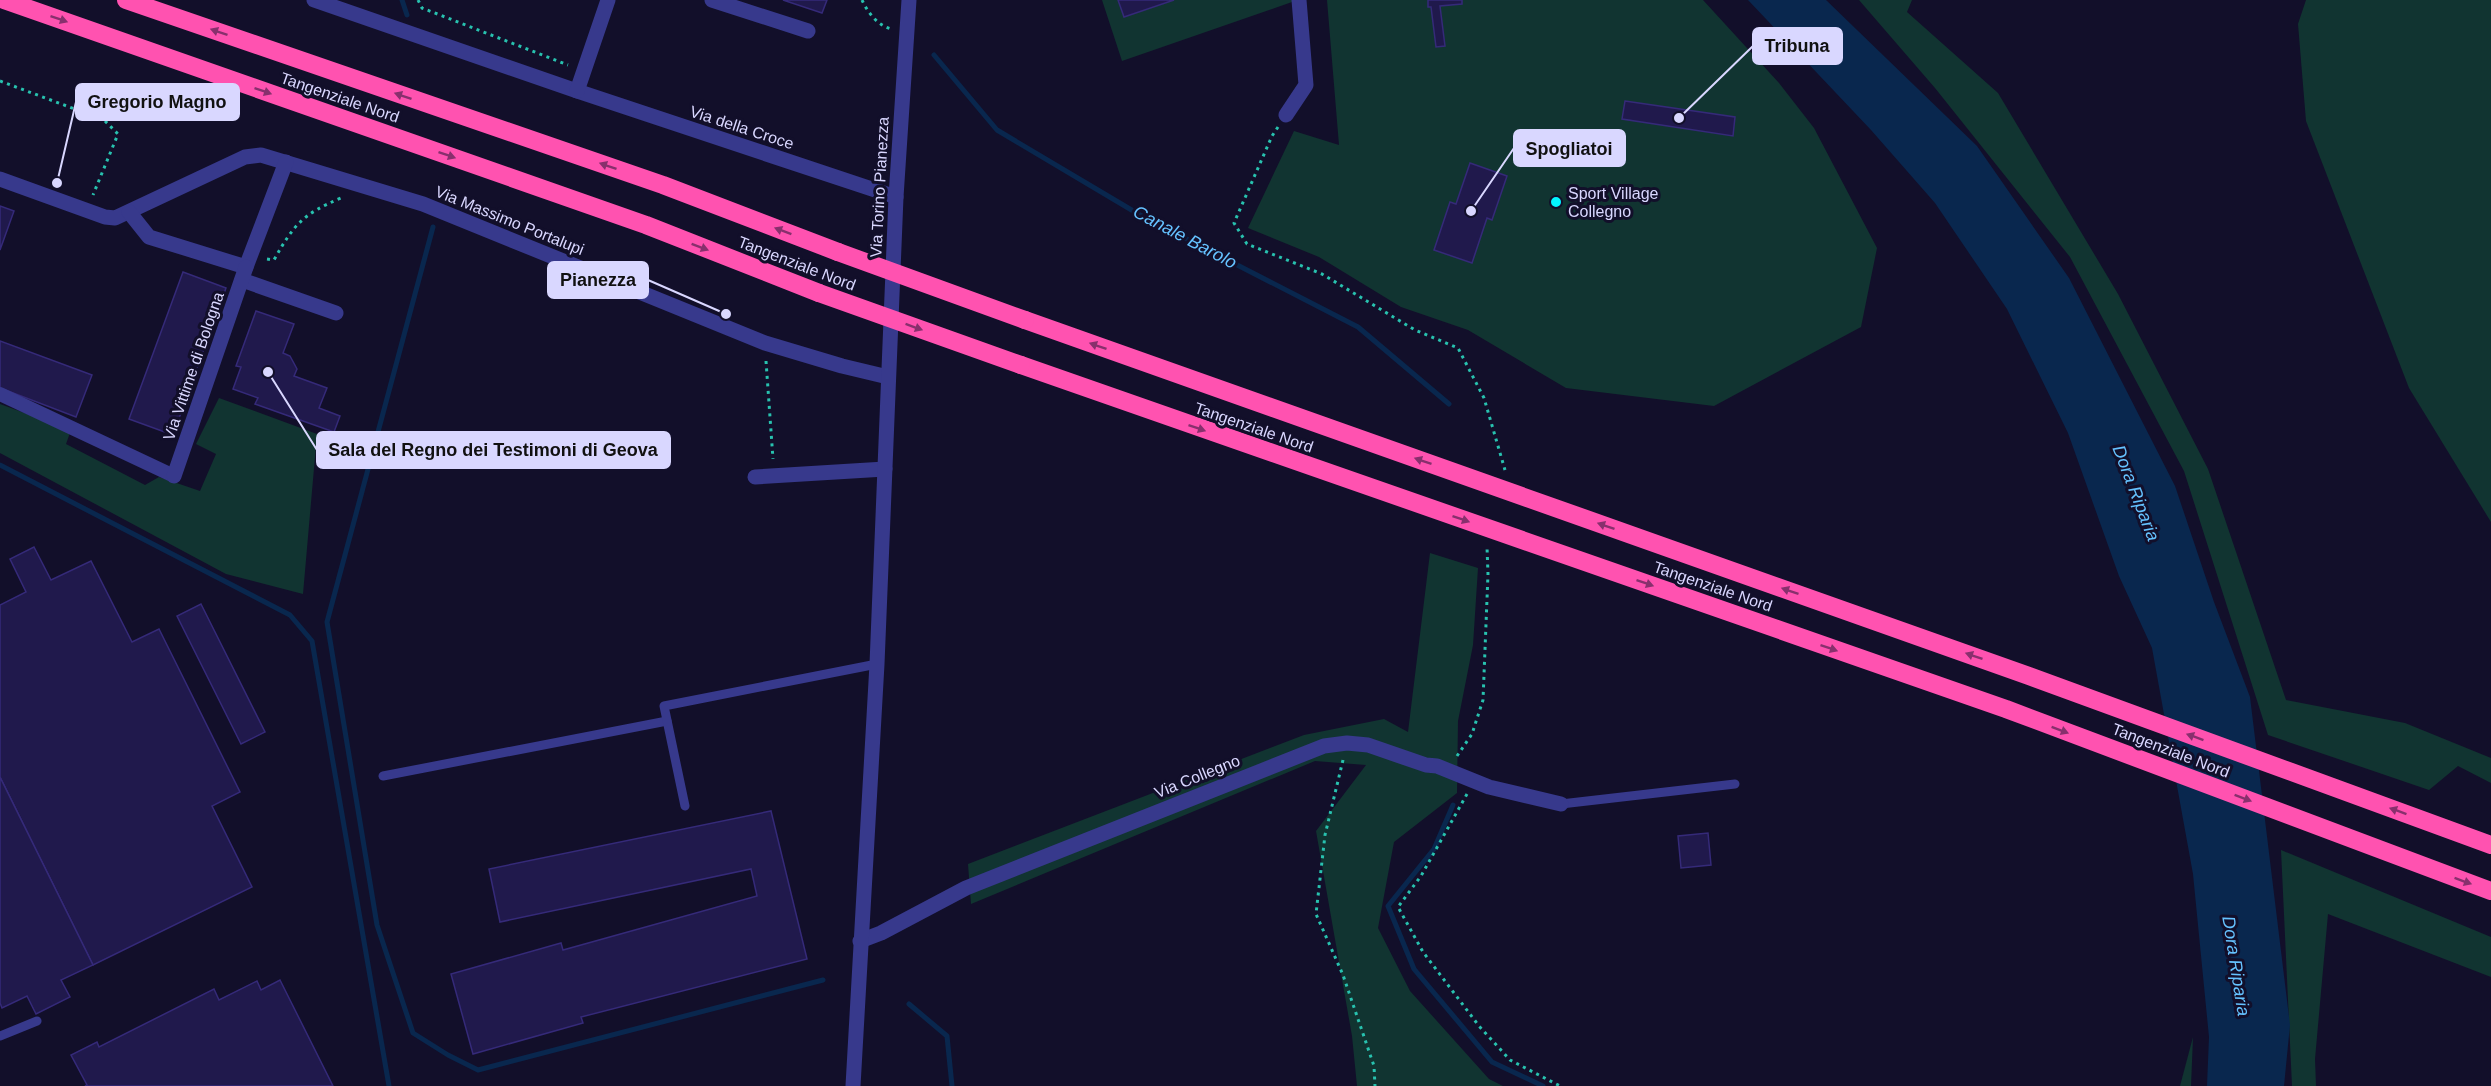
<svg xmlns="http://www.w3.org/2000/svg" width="2491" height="1086" font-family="Helvetica,sans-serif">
  <rect width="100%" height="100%" fill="#120f2a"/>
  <!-- green -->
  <g fill="#113431">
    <path d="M1102,0H1118L1124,17L1174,0H1292V2L1122,61Z"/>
    <path d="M1327,0H1703L1779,83L1814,128L1877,248L1861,327L1714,406L1566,388L1468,330L1401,307L1319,257L1248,228L1294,131L1339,145Z"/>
    <path d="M1859,0H1912L1907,12L1998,93L2118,294L2208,469L2286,700L2405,723L2491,758V783L2458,766L2429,790L2268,735L2184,471L2070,257L1935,88Z"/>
    <path d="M2306,0H2491V522L2409,388L2306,121L2298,24Z"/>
    <path d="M219,398L317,434L303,594L226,574L0,453V404L71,430L66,444L145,485L159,477L200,491L216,454L196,444Z"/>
    <path d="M1430,553L1478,568L1473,645L1458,721L1457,793L1394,842L1378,928L1410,991L1489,1079L1503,1086H1357L1352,1036L1316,831L1366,765L1315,761L971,904L968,864L1304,735L1384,719L1408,732Z"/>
    <path d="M2281,850L2491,937V977L2328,914L2315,1059L2316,1086H2292Z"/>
    <path d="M2193,1037L2191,1086H2180Z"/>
  </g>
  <!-- water -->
  <path fill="#09274e" d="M1748,0H1826L1977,146L2069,278L2175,486L2214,602L2250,697L2290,1025L2284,1086H2207L2209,1037L2193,874L2152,648L2119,576L2068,433L2007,309L1935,203L1871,130Z"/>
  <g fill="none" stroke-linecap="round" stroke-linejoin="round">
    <!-- stream -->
    <g stroke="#09274e" stroke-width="5">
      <path d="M402,0L407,15"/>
      <path d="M934,55L997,130L1140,215L1358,327L1449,404"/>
      <path d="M433,227L327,622L377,925L413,1033L448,1055L478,1070L823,980"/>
      <path d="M0,465L290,615L312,641L389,1086"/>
      <path d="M1453,805L1434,849L1388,906L1414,969L1492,1062L1543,1086"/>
      <path d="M909,1004L947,1036L952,1086"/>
    </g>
  </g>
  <!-- building -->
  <g fill="#20194c" stroke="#352a79" stroke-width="1.5">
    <path d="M783,0H827L822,13Z"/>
    <path d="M1118,0H1174L1124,17Z"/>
    <path d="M1428,0H1462V4L1440,6L1445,46L1436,47L1431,7H1428Z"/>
    <path d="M1625,101L1735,117L1733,136L1622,119Z"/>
    <path d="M1470,163L1507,176L1492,220L1487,218L1472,263L1434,250L1450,202L1456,204Z"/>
    <path d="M0,206L14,211L0,250Z"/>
    <path d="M183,272L226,288L173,435L129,419Z"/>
    <path d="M256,311L294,324L283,353L290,356L297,369L294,376L327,388L319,408L340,416L334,432L255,404L258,398L233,389L241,367L236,366Z"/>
    <path d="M0,341L92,375L76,417L0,388Z"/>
    <path d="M34,547L51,580L91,561L132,642L159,629L240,792L212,806L252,887L93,965L0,777V605L26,592L10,559Z"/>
    <path d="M201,604L265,732L241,744L177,616Z"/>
    <path d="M0,777L93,965L61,980L70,997L36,1014L27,996L2,1008L0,1003Z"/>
    <path d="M771,811L807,959L581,1017L583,1023L473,1054L451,974L561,943L563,950L757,896L751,869L500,922L489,869Z"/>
    <path d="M1708,833L1711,865L1681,868L1678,836Z"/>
    <path d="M280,980L333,1086H85L87,1085L71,1055L97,1042L99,1047L214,989L219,1000L257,981L261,990Z"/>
  </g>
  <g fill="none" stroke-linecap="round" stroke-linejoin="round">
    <!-- path -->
    <g stroke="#28c2af" stroke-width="3" stroke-dasharray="3 4.5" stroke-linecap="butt">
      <path d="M418,0L422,8L568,65"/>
      <path d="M862,0C868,13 878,26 892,29"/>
      <path d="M0,81L104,120L118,134L93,195"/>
      <path d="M1278,127L1272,136L1234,223L1247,244L1322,274L1415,330L1458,348L1484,398L1505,470"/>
      <path d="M267,259L274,260C294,224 303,214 341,198"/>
      <path d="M766,361L773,459"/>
      <path d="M1457,756L1472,734L1483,700L1488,574L1487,547"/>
      <path d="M1343,760L1325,835L1316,914L1343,975L1374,1066L1375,1086"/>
      <path d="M1467,794L1421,876L1398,907L1423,952L1479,1026L1510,1060L1560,1086"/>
    </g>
    <!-- service -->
    <g stroke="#37398c" stroke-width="9">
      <path d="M383,776L667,721"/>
      <path d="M1561,804L1735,784"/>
      <path d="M685,806L664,706L877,664"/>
      <path d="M0,1036L37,1021"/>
    </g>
    <!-- pedestrian -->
    <path stroke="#37398c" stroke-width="14" d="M0,394L174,476"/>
    <!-- minor -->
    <g stroke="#37398c" stroke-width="15">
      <path d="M314,0L577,91L896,197"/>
      <path d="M712,0L808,31"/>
      <path d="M577,91L608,0"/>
      <path d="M1286,115L1306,85L1299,0"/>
      <path d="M0,179L105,217L115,218L245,157L261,155L423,204L765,343L842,366L888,377"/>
      <path d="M129,212L149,237L246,267L286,162"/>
      <path d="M242,280L336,313"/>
      <path d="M174,476L246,267"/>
      <path d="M755,477L885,469"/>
      <path d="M860,941L881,933L966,888L1324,746L1347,743L1368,745L1426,765L1437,766L1489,787L1561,804"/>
      <path d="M853,1086L877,664L896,197L909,0"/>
    </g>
    <!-- motorway -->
    <g stroke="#ff52b0" stroke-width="18">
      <path d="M4,0L646,225L819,293"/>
      <path d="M126,0L663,185L838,252"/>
      <path d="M1025,320L2029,676L2491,845"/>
      <path d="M1021,365L2006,709L2491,891"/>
    </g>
    <!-- motorway-bridge -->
    <g stroke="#ff52b0" stroke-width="18">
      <path d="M838,252L1025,320"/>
      <path d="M819,293L1021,365"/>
    </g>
  </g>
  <!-- one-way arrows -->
  <defs><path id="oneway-solid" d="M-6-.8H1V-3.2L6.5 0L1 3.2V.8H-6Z" transform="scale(1.5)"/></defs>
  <g fill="#88306d">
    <use href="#oneway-solid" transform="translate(59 19) rotate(19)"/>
    <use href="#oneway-solid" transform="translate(219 32) rotate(-161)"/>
    <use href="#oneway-solid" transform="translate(263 91) rotate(19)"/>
    <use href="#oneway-solid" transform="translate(403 96) rotate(-161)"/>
    <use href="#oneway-solid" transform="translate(447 155) rotate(19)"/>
    <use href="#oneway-solid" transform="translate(608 166) rotate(-161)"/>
    <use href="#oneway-solid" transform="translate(783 231) rotate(-159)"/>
    <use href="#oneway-solid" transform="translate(700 247) rotate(21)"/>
    <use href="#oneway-solid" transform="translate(914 327) rotate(20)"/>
    <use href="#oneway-solid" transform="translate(1098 346) rotate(-161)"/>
    <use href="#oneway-solid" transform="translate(1197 428) rotate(19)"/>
    <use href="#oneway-solid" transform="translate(1423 461) rotate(-161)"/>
    <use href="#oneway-solid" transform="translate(1461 519) rotate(19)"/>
    <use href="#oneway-solid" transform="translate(1606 526) rotate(-161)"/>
    <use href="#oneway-solid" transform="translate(1645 583) rotate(19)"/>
    <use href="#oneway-solid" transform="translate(1790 591) rotate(-161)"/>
    <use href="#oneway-solid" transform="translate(1829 648) rotate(19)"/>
    <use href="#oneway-solid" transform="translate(1974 656) rotate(-161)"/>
    <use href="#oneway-solid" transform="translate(2060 730) rotate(21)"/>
    <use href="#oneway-solid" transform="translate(2195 737) rotate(-160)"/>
    <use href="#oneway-solid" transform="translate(2243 798) rotate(21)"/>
    <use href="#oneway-solid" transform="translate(2398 811) rotate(-160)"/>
    <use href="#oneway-solid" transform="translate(2463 881) rotate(20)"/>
  </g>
  <!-- markers -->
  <circle fill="#03f6ff" stroke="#120f2a" stroke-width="2" cx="1556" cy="202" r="6"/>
  <g text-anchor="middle" stroke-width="6" stroke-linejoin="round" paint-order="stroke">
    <!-- street labels -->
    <g font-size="16" fill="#d9d7ff" stroke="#120f2a">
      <text transform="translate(340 97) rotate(19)" y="6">Tangenziale Nord</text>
      <text transform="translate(742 127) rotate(18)" y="6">Via della Croce</text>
      <text transform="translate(879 187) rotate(-87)" y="6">Via Torino Pianezza</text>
      <text transform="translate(510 220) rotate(22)" y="6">Via Massimo Portalupi</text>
      <text transform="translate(797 263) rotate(21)" y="6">Tangenziale Nord</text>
      <text transform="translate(193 366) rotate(-71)" y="6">Via Vittime di Bologna</text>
      <text transform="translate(1254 427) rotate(19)" y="6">Tangenziale Nord</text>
      <text transform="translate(1713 586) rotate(19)" y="6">Tangenziale Nord</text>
      <text transform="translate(2171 750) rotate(21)" y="6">Tangenziale Nord</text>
      <text transform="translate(1197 776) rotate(-22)" y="6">Via Collegno</text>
    </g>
    <!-- poi labels -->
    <g font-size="16" fill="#d9d7ff" stroke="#120f2a" text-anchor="start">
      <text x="1568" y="199">Sport Village<tspan x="1568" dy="18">Collegno</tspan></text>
    </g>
    <!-- water labels -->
    <g font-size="18" font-style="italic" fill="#65c2ff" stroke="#120f2a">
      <text transform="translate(1185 237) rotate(28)" y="6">Canale Barolo</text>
      <text transform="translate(2136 493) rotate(69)" y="6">Dora Riparia</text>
      <text transform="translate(2236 966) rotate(81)" y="6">Dora Riparia</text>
    </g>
  </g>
  <!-- callouts -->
  <path fill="none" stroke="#d9d7ff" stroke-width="2" d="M1679 118L1753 46M57 183L76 102M1471 211L1514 148M726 314L648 280M268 372L317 450"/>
  <g fill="#d9d7ff" stroke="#120f2a" stroke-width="2">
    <circle cx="1679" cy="118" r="6"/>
    <circle cx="57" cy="183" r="6"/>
    <circle cx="1471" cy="211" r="6"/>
    <circle cx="726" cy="314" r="6"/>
    <circle cx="268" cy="372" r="6"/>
  </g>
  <g fill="#d9d7ff" stroke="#d9d7ff" stroke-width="2">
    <rect x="1753" y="28" width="89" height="36" rx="6"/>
    <rect x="76" y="84" width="163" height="36" rx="6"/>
    <rect x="1514" y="130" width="111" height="36" rx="6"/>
    <rect x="548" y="262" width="100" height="36" rx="6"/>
    <rect x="317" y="432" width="353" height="36" rx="6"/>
  </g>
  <g font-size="18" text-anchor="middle" font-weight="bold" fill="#111">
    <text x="1797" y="52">Tribuna</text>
    <text x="157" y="108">Gregorio Magno</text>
    <text x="1569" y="155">Spogliatoi</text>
    <text x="598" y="286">Pianezza</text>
    <text x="493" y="456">Sala del Regno dei Testimoni di Geova</text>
  </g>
</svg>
